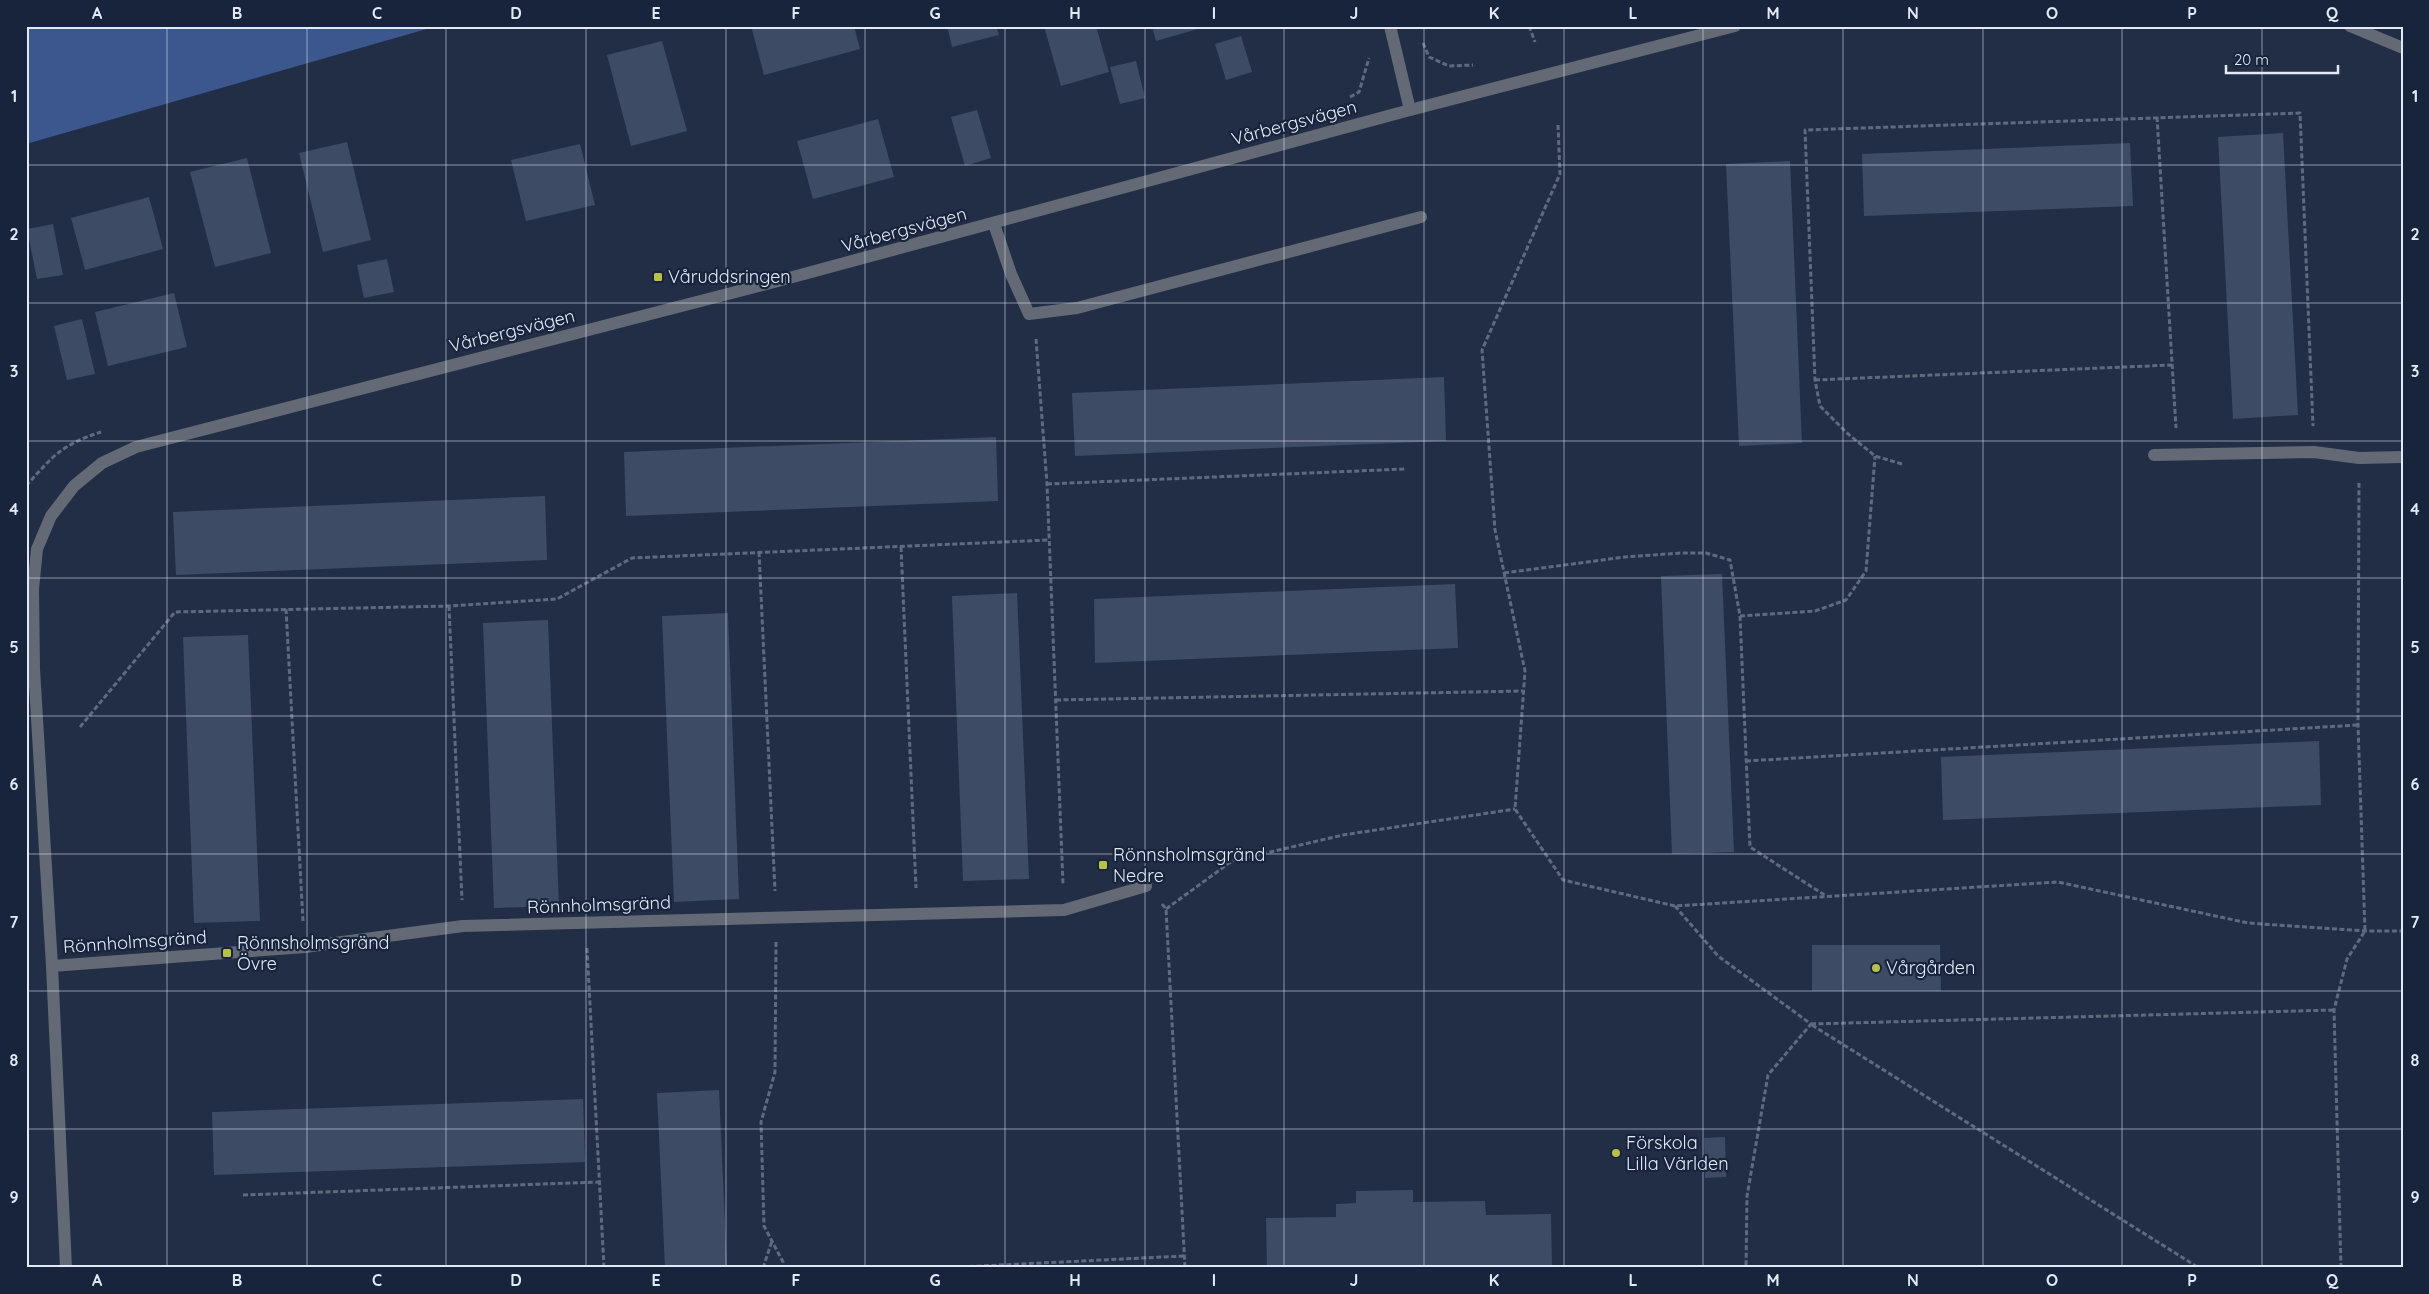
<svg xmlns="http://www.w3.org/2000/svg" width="2429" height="1294" font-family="Quicksand,sans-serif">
  <rect width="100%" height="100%" fill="#222e45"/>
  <!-- forest -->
  <path fill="#3c578e" d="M26,26H437L26,144Z"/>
  <!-- building -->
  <g fill="#3e4b65">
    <path d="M751,26H854L860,49L764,75Z"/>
    <path d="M947,26H996L999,35L952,47Z"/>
    <path d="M1044,26H1096L1109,72L1061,86Z"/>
    <path d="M1152,26H1205V27L1156,41Z"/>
    <path d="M1241,36L1252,72L1226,80L1215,44Z"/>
    <path d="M662,41L687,131L631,146L607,55Z"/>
    <path d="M1136,61L1145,98L1120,104L1110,67Z"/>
    <path d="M977,110L991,158L965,166L951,117Z"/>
    <path d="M878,119L894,177L813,199L797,141Z"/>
    <path d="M2283,133L2298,415L2233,419L2218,137Z"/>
    <path d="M347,142L371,240L323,252L299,153Z"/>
    <path d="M2130,143L2133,206L1864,216L1862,154Z"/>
    <path d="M580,144L595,205L526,221L511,160Z"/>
    <path d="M247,158L271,253L215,267L190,172Z"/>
    <path d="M1790,161L1802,443L1739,446L1726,164Z"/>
    <path d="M149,197L163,249L85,270L71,218Z"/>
    <path d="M53,224L63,275L37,279L27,229Z"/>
    <path d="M387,259L394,292L364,298L357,265Z"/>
    <path d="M174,293L187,347L108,366L95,312Z"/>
    <path d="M82,319L95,374L67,380L54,326Z"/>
    <path d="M1444,377L1446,441L1075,456L1072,393Z"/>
    <path d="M996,437L998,501L626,516L624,452Z"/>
    <path d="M545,496L547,560L176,575L173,512Z"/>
    <path d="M1722,574L1734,852L1672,854L1661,576Z"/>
    <path d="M1455,584L1458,648L1095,663L1094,599Z"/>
    <path d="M1017,593L1029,879L963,881L952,596Z"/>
    <path d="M728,613L739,899L674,902L662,616Z"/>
    <path d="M548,620L559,906L494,908L483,623Z"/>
    <path d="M248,635L260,921L194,923L183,637Z"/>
    <path d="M2319,741L2321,805L1943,820L1941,757Z"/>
    <path d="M1812,945H1940L1941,991H1812Z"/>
    <path d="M719,1090L727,1268H665L657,1093Z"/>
    <path d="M583,1099L585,1162L214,1175L212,1112Z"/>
    <path d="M1725,1137L1726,1177L1705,1178L1704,1138Z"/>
    <path d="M1413,1190V1202L1485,1201L1486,1215L1551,1214L1552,1268H1267L1266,1218L1336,1217V1204L1356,1203V1191Z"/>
  </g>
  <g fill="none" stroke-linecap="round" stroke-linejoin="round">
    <!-- path -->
    <g stroke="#606a7f" stroke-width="3" stroke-dasharray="5 2.5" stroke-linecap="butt">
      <path d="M1529,26L1535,42"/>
      <path d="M1423,43L1429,57L1449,66L1473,65"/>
      <path d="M1350,97L1359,92L1369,58"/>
      <path d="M2157,117L2176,428"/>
      <path d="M1558,125L1560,174L1482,350L1495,530L1525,671L1515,809L1563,880L1675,906L2058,882L2248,923L2365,931H2402"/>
      <path d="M1036,339L1047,484L1063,884"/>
      <path d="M1815,380L2172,365"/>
      <path d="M1902,464L1875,456L1847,433L1820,406L1815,380L1805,130L2300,113L2313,426"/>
      <path d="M1047,484L1405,469"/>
      <path d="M26,486C54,455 61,445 101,432"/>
      <path d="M901,547L916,888"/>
      <path d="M759,552L775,891"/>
      <path d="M1504,573L1625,557L1681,553H1706L1730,560L1740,616L1750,847L1826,896"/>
      <path d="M449,606L462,900"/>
      <path d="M286,609L303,921"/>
      <path d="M1740,616L1815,611L1846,600L1866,571L1875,456"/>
      <path d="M1056,700L1523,691"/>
      <path d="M80,727L175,612L449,606L557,599L632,558L1049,540"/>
      <path d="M1746,761L2358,725"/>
      <path d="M1162,904L1166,909L1185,1268"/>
      <path d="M1675,906L1718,956L1811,1024L1768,1075L1747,1196L1746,1268"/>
      <path d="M1166,909L1232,861L1343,835L1515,809"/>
      <path d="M776,942L775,1072L761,1122L764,1226L783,1262V1268"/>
      <path d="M587,948L604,1268"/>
      <path d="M1811,1024L2334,1010"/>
      <path d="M1812,1025L2199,1268"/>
      <path d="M243,1195L599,1182"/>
      <path d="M763,1268L772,1241"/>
      <path d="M939,1268L1184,1256"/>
      <path d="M2341,1268L2334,1010L2347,959L2365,931L2358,725L2359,483"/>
    </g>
    <!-- service -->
    <g stroke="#636a76" stroke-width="12">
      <path d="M994,224L1011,274L1029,314L1077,308L1421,217"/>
      <path d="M2154,455L2314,452L2359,458L2403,457"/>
    </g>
    <!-- minor -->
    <g stroke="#636a76" stroke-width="12">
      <path d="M1390,26L1410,110"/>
      <path d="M52,966L305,947L463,926L1064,910L1146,886"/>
    </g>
    <!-- tertiary -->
    <g stroke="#636a76" stroke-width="12">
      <path d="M2350,26L2403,48"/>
      <path d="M66,1268L52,966L34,669L33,589L37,549L51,516L74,486L102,463L136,447L778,281L1410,110L1735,26"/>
    </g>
  </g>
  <!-- grid -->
  <path fill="none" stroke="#e2eafa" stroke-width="1" stroke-opacity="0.55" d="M167,26V1268M307,26V1268M446,26V1268M586,26V1268M726,26V1268M865,26V1268M1005,26V1268M1145,26V1268M1284,26V1268M1424,26V1268M1564,26V1268M1703,26V1268M1843,26V1268M1983,26V1268M2122,26V1268M2262,26V1268M26,165H2403M26,303H2403M26,441H2403M26,578H2403M26,716H2403M26,854H2403M26,991H2403M26,1129H2403"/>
  <!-- markers -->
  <g fill="#b8c147" stroke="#18243b" stroke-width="2">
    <rect x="653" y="272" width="10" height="10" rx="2.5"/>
    <rect x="1098" y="860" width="10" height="10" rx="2.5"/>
    <rect x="222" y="948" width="10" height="10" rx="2.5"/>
    <circle cx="1876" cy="968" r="5"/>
    <circle cx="1616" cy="1153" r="5"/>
  </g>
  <g text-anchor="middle" stroke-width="4.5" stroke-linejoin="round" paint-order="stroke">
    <!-- street labels -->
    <g font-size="18" fill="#e2eafa" stroke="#18243b">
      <text transform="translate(1294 123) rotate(-15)" y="6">Vårbergsvägen</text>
      <text transform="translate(904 230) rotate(-15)" y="6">Vårbergsvägen</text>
      <text transform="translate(512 331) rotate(-14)" y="6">Vårbergsvägen</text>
      <text transform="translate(599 905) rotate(-2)" y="6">Rönnholmsgränd</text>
      <text transform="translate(135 942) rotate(-4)" y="6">Rönnholmsgränd</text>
    </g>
    <!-- poi labels -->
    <g font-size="18" fill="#e2eafa" stroke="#18243b" text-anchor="start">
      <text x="668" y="283">Våruddsringen</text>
      <text x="1113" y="861">Rönnsholmsgränd<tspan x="1113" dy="21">Nedre</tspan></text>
      <text x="237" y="949">Rönnsholmsgränd<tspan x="237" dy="21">Övre</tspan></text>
      <text x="1886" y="974">Vårgården</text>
      <text x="1626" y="1149">Förskola<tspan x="1626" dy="21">Lilla Världen</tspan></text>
    </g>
  </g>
  <!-- border -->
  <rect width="2429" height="1294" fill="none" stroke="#18243b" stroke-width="55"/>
  <!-- scale -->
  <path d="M2226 65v8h112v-8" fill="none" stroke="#e2eafa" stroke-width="2.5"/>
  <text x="2234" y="65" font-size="15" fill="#e2eafa" stroke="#18243b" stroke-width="4" paint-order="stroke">20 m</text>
  <rect x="28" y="28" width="2374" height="1238" fill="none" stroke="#e2eafa" stroke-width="2"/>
  <g font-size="16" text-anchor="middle" font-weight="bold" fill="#e2eafa">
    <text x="97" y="19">A</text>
    <text x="237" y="19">B</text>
    <text x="377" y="19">C</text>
    <text x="516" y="19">D</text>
    <text x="656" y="19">E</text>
    <text x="796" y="19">F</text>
    <text x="935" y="19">G</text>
    <text x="1075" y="19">H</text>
    <text x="1214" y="19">I</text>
    <text x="1354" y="19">J</text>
    <text x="1494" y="19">K</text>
    <text x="1633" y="19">L</text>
    <text x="1773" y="19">M</text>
    <text x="1913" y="19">N</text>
    <text x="2052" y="19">O</text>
    <text x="2192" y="19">P</text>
    <text x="2332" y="19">Q</text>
    <text x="14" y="102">1</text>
    <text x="2415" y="102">1</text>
    <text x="14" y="240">2</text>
    <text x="2415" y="240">2</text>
    <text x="14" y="377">3</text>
    <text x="2415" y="377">3</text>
    <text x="14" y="515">4</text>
    <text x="2415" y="515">4</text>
    <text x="14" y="653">5</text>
    <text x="2415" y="653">5</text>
    <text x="14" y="790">6</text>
    <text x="2415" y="790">6</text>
    <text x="14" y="928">7</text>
    <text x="2415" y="928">7</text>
    <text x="14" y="1066">8</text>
    <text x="2415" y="1066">8</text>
    <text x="14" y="1203">9</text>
    <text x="2415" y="1203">9</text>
    <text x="97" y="1286">A</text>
    <text x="237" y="1286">B</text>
    <text x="377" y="1286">C</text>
    <text x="516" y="1286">D</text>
    <text x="656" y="1286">E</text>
    <text x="796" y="1286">F</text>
    <text x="935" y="1286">G</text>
    <text x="1075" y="1286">H</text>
    <text x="1214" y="1286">I</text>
    <text x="1354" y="1286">J</text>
    <text x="1494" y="1286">K</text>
    <text x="1633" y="1286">L</text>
    <text x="1773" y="1286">M</text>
    <text x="1913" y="1286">N</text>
    <text x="2052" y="1286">O</text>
    <text x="2192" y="1286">P</text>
    <text x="2332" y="1286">Q</text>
  </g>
</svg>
